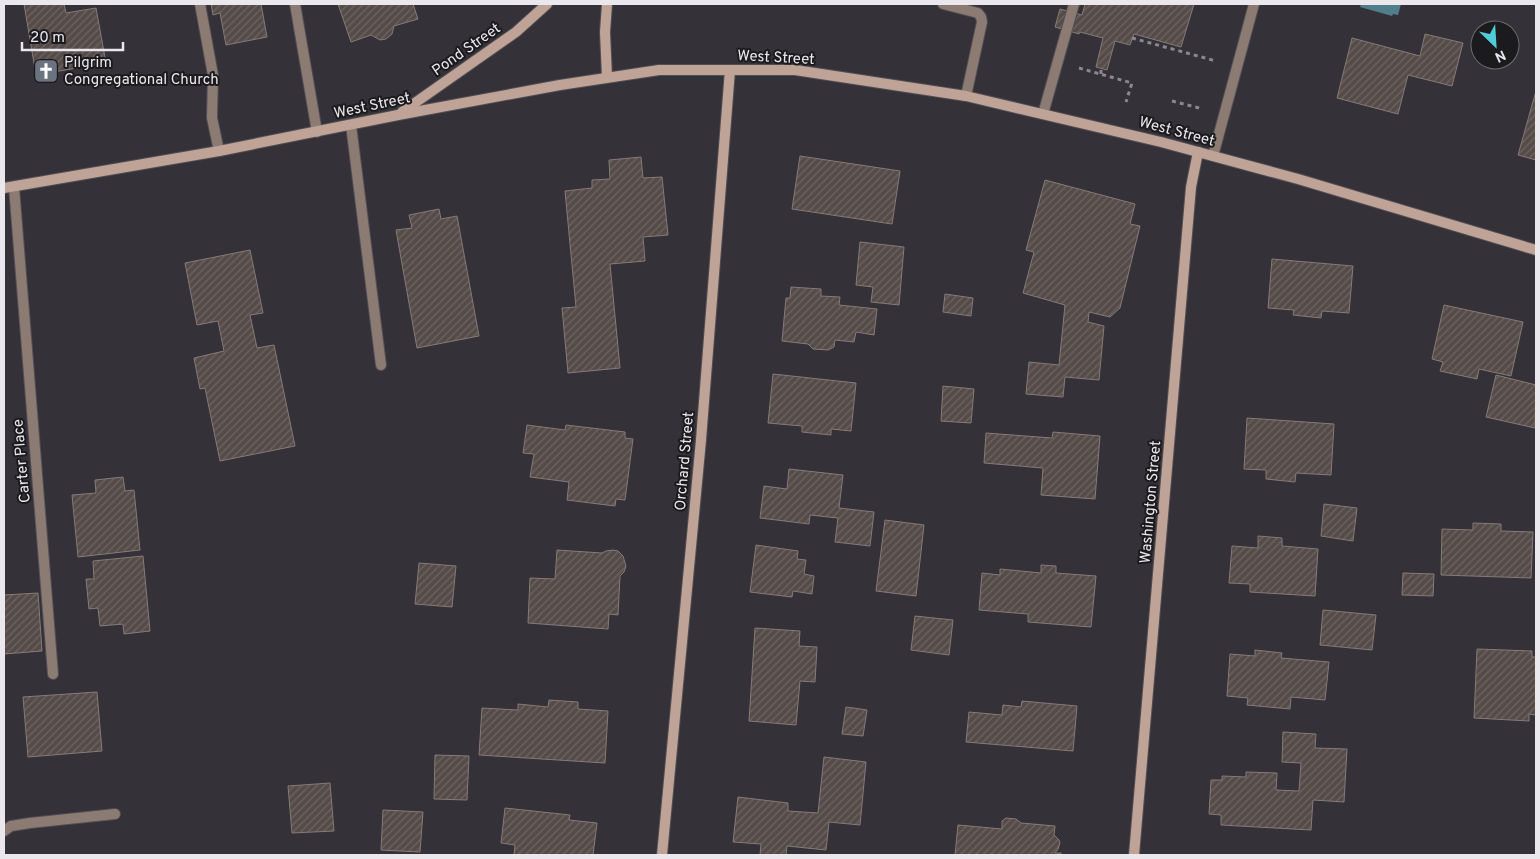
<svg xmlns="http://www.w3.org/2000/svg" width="1540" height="859" font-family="Overpass,sans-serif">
  <defs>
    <pattern id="building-hatch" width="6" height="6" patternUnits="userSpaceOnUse" patternTransform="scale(1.25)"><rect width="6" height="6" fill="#554b48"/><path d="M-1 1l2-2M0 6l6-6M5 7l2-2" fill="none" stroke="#6e6563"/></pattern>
  </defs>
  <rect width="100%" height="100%" fill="#353138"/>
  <!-- water -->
  <path fill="#517e8b" d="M1361,4H1401L1398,15L1393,14L1392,16L1360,7Z"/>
  <!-- building -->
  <g fill="url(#building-hatch)" stroke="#857b77">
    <path d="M24,4H64L66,13L96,8L106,63L36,75Z"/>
    <path d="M211,4H261L267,37L226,45L220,13L213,15Z"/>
    <path d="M338,4H413L418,19L394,26L392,34L386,39L380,40L371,35L351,42Z"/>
    <path d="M1085,4H1194L1181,47L1134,34L1130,45L1115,41L1107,70L1096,67L1103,38L1080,32L1079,34L1055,27L1060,9L1082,15Z"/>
    <path d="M1425,34L1463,43L1452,86L1408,75L1398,114L1337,98L1352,38L1420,56Z"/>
    <path d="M1536,91V160L1518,155Z"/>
    <path d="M800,156L900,171L892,224L792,209Z"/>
    <path d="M641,157L643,178L662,177L668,235L643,237L645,261L610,264L620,368L568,373L562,308L576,307L565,191L592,188V180L610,179L609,160Z"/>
    <path d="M1045,180L1135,204L1130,224L1140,226L1120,308L1110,317L1089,312L1088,322L1104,326L1099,380L1065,377L1063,397L1026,394L1029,362L1059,365L1065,305L1023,293L1034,252L1026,250Z"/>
    <path d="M439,209L441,219L457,216L479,336L417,348L396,230L412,228L409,215Z"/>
    <path d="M860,242L904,247L899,305L871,302L873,287L856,285Z"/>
    <path d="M250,250L263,313L250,315L257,348L274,345L295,446L220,461L205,388L200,389L194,358L224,351L218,321L197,325L185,263Z"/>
    <path d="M1272,259L1353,266L1349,313L1322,311L1321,318L1293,315L1294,310L1268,308Z"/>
    <path d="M791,287L821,289V296L840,297L839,305L877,309L874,335L856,332L854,342L835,340L834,347L828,350L813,349L808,344L782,341L786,298H790Z"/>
    <path d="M945,294L973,298L971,316L943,312Z"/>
    <path d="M1444,305L1523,322L1511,376L1479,369L1477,379L1440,371L1443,362L1432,359Z"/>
    <path d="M773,374L856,383L851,431L831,429V435L802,432V426L768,423Z"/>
    <path d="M1496,375L1536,385L1535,428L1486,417Z"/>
    <path d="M943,386L974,389L971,423L941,421Z"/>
    <path d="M1247,418L1334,424L1331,475L1296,473L1295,482L1266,479V470L1244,469Z"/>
    <path d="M527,425L565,430L566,425L625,432V438L633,439L625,500L616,499L615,506L567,500L569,482L530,477L534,454L523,453Z"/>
    <path d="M1053,432L1100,436L1095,499L1041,495L1043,468L984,463L986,433L1052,438Z"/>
    <path d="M789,469L843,475L839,508L874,512L870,546L835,542L838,518L810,515L809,524L760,518L764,486L787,489Z"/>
    <path d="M123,477L125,491L134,490L140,550L78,557L72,495L96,493L95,480Z"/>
    <path d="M1324,504L1357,508L1353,541L1321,536Z"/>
    <path d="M885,520L924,525L916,596L876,591Z"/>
    <path d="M1473,523L1501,524V531L1533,532L1531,578L1441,575L1442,529L1473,530Z"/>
    <path d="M1258,536L1282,538V546L1318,549L1315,596L1250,592V584L1229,583L1232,546L1258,548Z"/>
    <path d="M756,545L798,551L797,559L806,560L804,574L814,576L812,594L793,591L792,597L750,592Z"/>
    <path d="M557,550L602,553L606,551L613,550L618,551L623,556L626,566L624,572L620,576L618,615L609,614L608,629L528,623L530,578L555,579Z"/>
    <path d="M143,556L150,631L124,634L123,624L100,626L98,608L89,609L86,579H94L93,561Z"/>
    <path d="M419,563L456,566L452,607L415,604Z"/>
    <path d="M1041,565L1056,566V573L1096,576L1091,627L1028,622V614L979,610L982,573L1000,575V569L1041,573Z"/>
    <path d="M1403,573L1434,574L1433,596L1402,595Z"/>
    <path d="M38,593L42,651L4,654V595Z"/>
    <path d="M1323,610L1376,615L1372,650L1320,645Z"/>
    <path d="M915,616L953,620L949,655L911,650Z"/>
    <path d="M755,628L800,631L799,646L817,647L815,682L800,681L796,725L749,721Z"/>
    <path d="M1477,649L1532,651V657H1536V715L1529,714V721L1474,718Z"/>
    <path d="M1255,650L1282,653L1281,658L1329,662L1325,700L1291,697L1290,709L1247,705L1248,698L1227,696L1230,654L1255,656Z"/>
    <path d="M97,692L102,751L28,757L23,697Z"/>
    <path d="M549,700L578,702V709L608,711L605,763L479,755L482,708L518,710V704L548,707Z"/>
    <path d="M1022,701L1077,706L1073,751L966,742L969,712L1002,715L1003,705L1021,707Z"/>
    <path d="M846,707L867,710L863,736L842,734Z"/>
    <path d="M1283,732L1316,734L1315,748L1347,749L1344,802L1313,800L1311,830L1221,825V815L1209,814L1211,780H1222V776L1246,777V772L1277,773L1276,790L1299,791L1301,763L1282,762Z"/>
    <path d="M435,755L469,756L467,800L434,799Z"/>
    <path d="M824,757L866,762L860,825L829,822L826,850L787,846L786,855H760L761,844L733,842L738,797L788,803V811L818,813Z"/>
    <path d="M330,783L334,831L292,833L288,786Z"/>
    <path d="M505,808L570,815L569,820L597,823L593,855H514L515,845L501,843Z"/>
    <path d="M383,810L423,812L420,852L381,850Z"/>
    <path d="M1006,818L1016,819L1021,823L1055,826L1054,835L1059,840L1060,843L1058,849L1055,853H1061V855H955L958,825L1002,829V821Z"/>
  </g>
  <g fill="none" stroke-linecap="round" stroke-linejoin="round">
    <defs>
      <g id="lane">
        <path d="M200,4L213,75L212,118L219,151"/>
        <path d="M943,4L978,13L981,17L982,22L966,96"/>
        <path d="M1043,114L1074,4"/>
        <path d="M351,125L381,365"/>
        <path d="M1213,156L1254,4"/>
        <path d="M4,831L11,826L30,823L115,814"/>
      </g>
      <g id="street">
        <path d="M295,4L317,132"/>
        <path d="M14,187L53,674"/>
      </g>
      <g id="secondary">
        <path d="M607,4L605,32L607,77"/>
        <path d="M402,112L516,32L547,4"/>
        <path d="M4,188L219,151L398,115L560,85L659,70H795L966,96L1161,142L1298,179L1536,250"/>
        <path d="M662,855L701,440L730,70"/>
        <path d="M1134,855L1191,187L1198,152"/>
      </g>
    </defs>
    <!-- lane casing -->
    <use href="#lane" stroke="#524e55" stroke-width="12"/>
    <!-- street casing -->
    <use href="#street" stroke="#524e55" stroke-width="12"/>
    <!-- secondary casing -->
    <use href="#secondary" stroke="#524e55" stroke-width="12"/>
    <!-- path -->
    <g stroke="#8b878d" stroke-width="3" stroke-dasharray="4 4" stroke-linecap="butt">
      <path d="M1132,38L1216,61"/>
      <path d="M1079,68L1132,83L1126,102"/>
      <path d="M1101,74V69"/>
      <path d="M1172,101L1203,109"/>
    </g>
    <!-- lane -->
    <use href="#lane" stroke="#8b7b72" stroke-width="10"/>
    <!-- street -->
    <use href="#street" stroke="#8b7b72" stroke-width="10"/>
    <!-- secondary -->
    <use href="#secondary" stroke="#bea396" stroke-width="10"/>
  </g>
  <!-- icons -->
  <defs>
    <symbol id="church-square" viewBox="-11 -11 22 22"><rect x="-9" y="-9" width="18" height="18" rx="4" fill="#6b7280" stroke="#1b1a1d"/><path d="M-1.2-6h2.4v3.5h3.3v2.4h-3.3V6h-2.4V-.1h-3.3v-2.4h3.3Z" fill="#fff"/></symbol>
  </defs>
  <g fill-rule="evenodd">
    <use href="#church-square" x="32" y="57" width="28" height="28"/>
  </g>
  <g text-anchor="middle" stroke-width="4" stroke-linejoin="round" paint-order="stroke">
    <!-- street labels -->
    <g font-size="15" fill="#ebe8ed" stroke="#1b1a1d">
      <text transform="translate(466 49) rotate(-35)" y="5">Pond Street</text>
      <text transform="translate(776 57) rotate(3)" y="5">West Street</text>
      <text transform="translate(372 105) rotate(-12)" y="5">West Street</text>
      <text transform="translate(1177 131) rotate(15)" y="5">West Street</text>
      <text transform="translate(21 461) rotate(-95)" y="5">Carter Place</text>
      <text transform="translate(684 461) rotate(-85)" y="5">Orchard Street</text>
      <text transform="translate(1150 502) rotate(-85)" y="5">Washington Street</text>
    </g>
    <!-- poi labels -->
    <g font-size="15" fill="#ebe8ed" stroke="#1b1a1d" text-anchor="start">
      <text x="64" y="67">Pilgrim<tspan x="64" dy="17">Congregational Church</tspan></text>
    </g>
  </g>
  <!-- border -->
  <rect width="1540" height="859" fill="none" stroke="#ebe8ed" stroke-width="10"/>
  <!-- north arrow -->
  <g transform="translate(1495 45) rotate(155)"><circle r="24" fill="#1b1a1d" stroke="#6e6c70"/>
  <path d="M0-4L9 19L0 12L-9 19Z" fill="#52cbd9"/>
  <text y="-8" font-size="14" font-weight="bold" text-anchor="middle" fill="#ebe8ed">N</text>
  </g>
  <!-- scale -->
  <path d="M22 42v8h101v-8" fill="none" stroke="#ebe8ed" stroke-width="2.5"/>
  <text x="30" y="42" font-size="15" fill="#ebe8ed" stroke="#1b1a1d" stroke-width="4" paint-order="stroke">20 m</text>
</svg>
